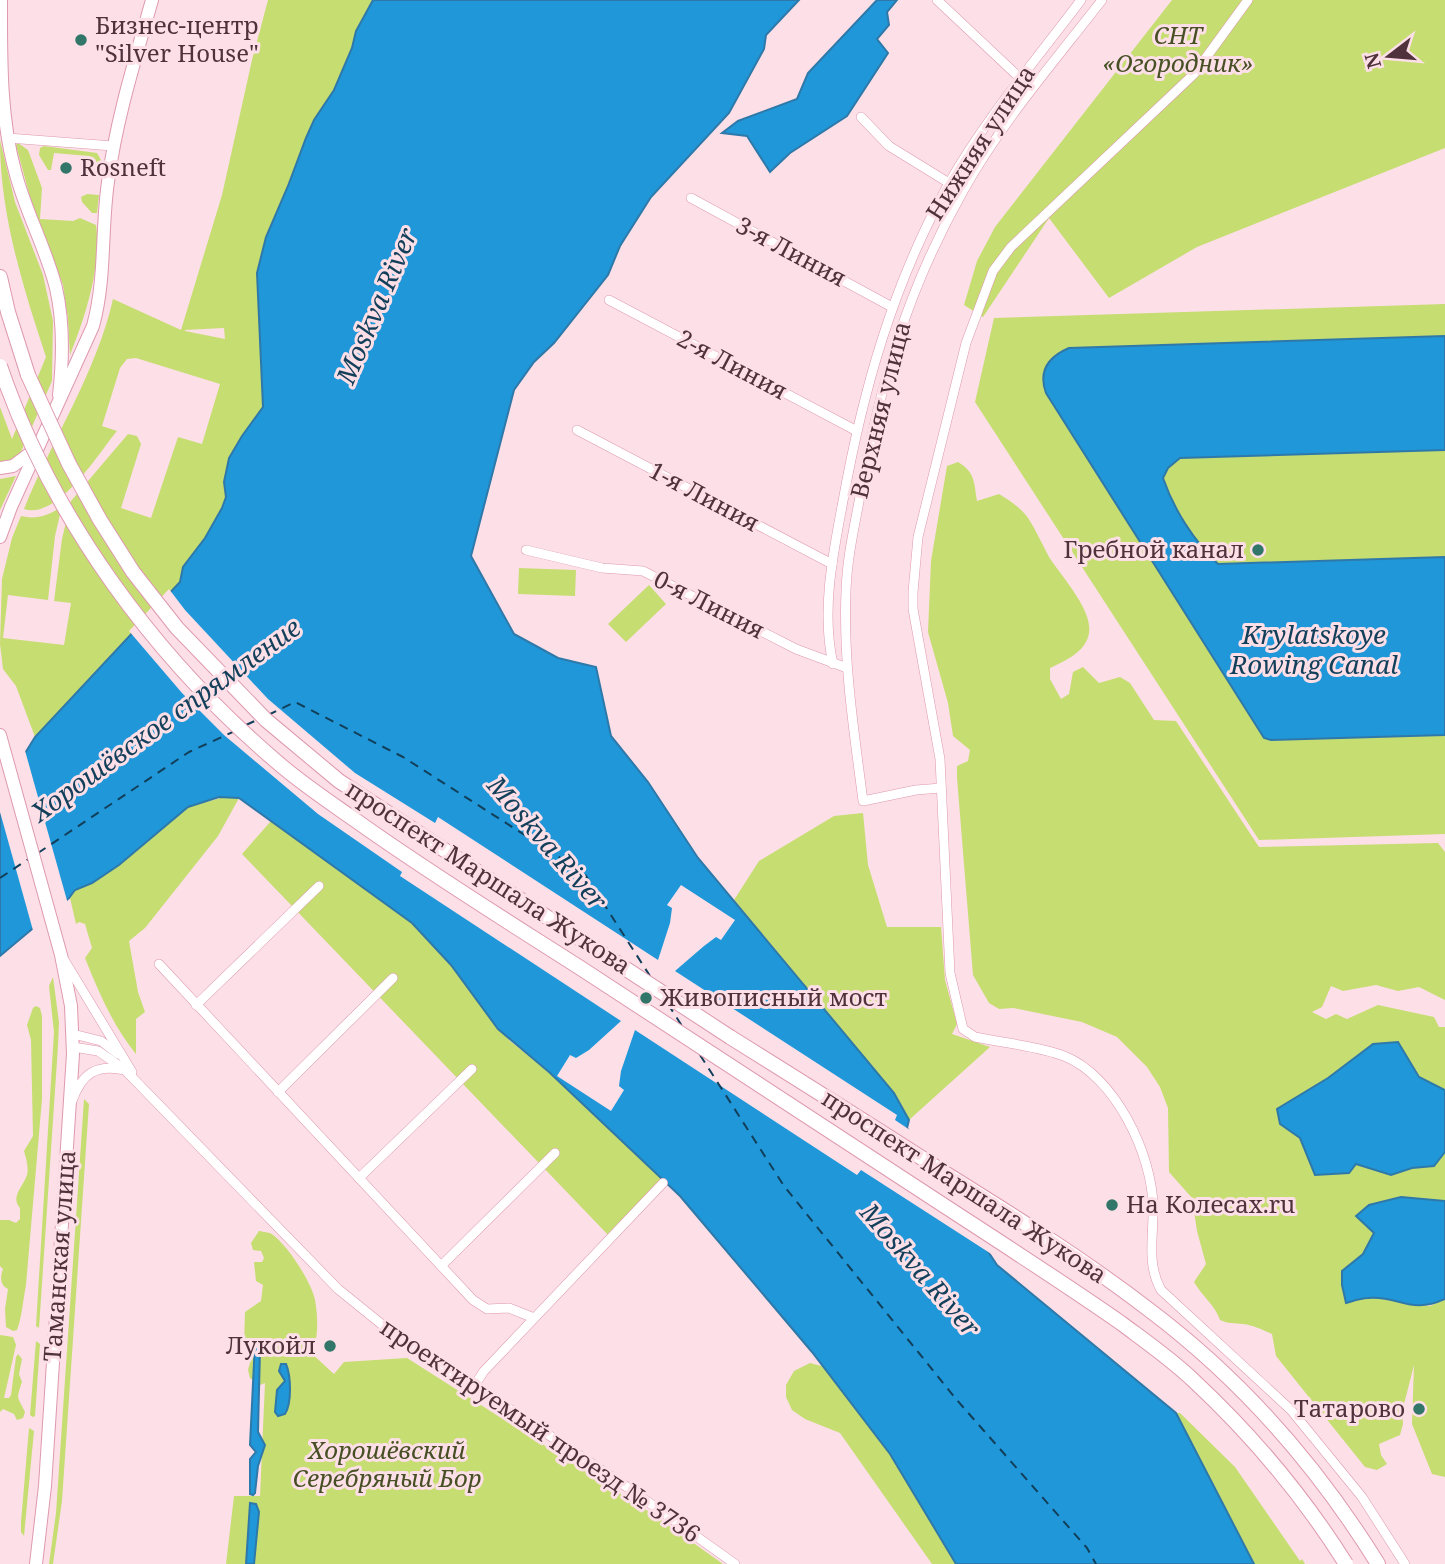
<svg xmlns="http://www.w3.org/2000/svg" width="1445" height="1564" font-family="'Noto Serif',serif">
  <rect width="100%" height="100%" fill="#fddfe7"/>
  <!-- green -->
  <g fill="#c6dd71" fill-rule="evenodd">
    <path d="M268,0H373L356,31L352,48L334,90L314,120L306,138L288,186L266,237L257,273L263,407L242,436L229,458L224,482L226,497L222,508L205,538L183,567L180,582L35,737L16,686L3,669L0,644L2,579L12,538L21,516C37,520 50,515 62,506L55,536L48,600L8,595L3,638L64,645L71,603L54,601L62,539L71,501L128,434L137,436L141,444L121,508L151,518L178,437L202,444L220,384L136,358L127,359L120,368L102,426L117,431C98,454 58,520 24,509C52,439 96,374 113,299L181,330L222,195L252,60ZM224,328L225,339L185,331V330Z"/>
    <path d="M1172,0H1445V148L1197,247L1109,298L1049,218L983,317L964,305L977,261L995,227Z"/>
    <path d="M0,140L15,202L43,275L53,321L52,381L20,454L11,461L0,464V407L12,439L46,357C23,287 0,215 0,140Z"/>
    <path d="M18,143L28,150L42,188L40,219L73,221L80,218L96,225C102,265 85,318 70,355L68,319L63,285L30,197L16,145Z"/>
    <path d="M44,146L97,153L102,162L100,173L94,175L89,174V156L54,153L51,170H48L39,155L40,148Z"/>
    <path d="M87,194L99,195L97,213H92L82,202L81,197Z"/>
    <path d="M1445,304V834L1259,840L975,402L994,318Z"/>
    <path d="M958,462C975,472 974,482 977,501L999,494C1009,500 1021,508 1028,518C1036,530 1042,544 1049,557C1061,576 1093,610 1089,633C1086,652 1065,661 1050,668V679L1061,699L1069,694L1073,672L1083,667L1099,683L1120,677L1130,683L1154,720L1176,721L1259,847L1438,843L1445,852V1000L1419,987L1398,991L1376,985L1343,991L1331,986L1322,1007L1312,1012L1326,1019L1336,1014L1347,1019L1378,1005L1434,1017L1439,1027H1445V1090L1419,1077L1398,1042L1373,1044L1328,1078L1280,1124L1300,1138L1315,1175L1356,1164L1391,1175L1412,1168L1434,1166L1445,1152V1201L1401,1197L1356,1216L1374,1233L1363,1254L1342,1271L1346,1303L1369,1297L1430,1306L1445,1299V1477L1432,1474L1412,1424L1414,1365L1402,1412L1403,1424L1400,1435L1379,1444L1381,1455L1387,1464L1377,1470L1365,1467L1276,1356L1272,1334C1263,1330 1253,1325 1243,1324C1234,1323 1229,1324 1220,1320C1215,1305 1202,1296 1194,1282L1206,1264L1197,1231L1192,1198L1169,1172L1168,1108L1160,1087L1147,1067L1117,1037L1082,1022L1013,1008L999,1009L989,1003L973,975L957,778V766L968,761L970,750L953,736L948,703L928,632L931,561L947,466Z"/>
    <path d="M16,476L0,510V479Z"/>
    <path d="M519,568L576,570L575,596L518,594Z"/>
    <path d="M649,585L666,604L626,642L608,624Z"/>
    <path d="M228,796L239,798L218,836L145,928L129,941L138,992L145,1012L136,1019V1054C112,1024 99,993 85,958L92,948L85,924L79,922L76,924L70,898L75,890L92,883L119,865L188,807Z"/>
    <path d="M863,813L868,865L887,927H941L945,980L957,1024L952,1034L990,1047L909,1120L894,1093L734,900L759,861L834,816Z"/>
    <path d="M271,821L412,923L451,965L487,1014L510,1041L549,1072L665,1182L611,1238L242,854Z"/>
    <path d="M53,977L59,1022L58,1046L39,1328L36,1326L54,1032L49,986Z"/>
    <path d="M36,1006L40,1008L42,1016V1099L26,1285C23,1300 22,1317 17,1330L13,1331L6,1327L5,1309L8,1289C0,1285 0,1277 3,1269L0,1266V1220H9L16,1223L20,1219V1208C10,1197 23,1187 27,1175C29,1168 26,1158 24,1151L33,1136L31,1040L27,1025L33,1008Z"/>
    <path d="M84,1099L89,1104L62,1501L53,1564H49L56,1513Z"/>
    <path d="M259,1231C260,1231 269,1233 270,1233C286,1242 312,1283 315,1300C318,1316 319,1340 311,1353L334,1374L344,1362L407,1358L654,1515L723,1564H226L234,1496H260L265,1383L260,1385L250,1378L248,1370L251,1359L244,1345L245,1312L261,1301L263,1285L256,1281L254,1262H262L264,1258L261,1251L253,1250L251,1243Z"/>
    <path d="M0,1335L13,1337L16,1345L4,1398H9L11,1395L16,1357L18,1354L22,1359L19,1374L22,1382C16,1400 17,1395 25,1412L23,1418L17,1420L14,1414L3,1409L0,1412Z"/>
    <path d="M36,1341L40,1344L35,1416L33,1417L30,1415Z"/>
    <path d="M810,1363L825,1367L897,1464L956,1564H932L840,1433L805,1419L792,1410L786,1397V1385L794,1371Z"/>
    <path d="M1176,1413H1180L1235,1467L1300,1561L1302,1559L1305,1564H1254Z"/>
    <path d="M29,1428L34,1431L24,1536L21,1532V1522Z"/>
  </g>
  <!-- water -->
  <g fill="#2097d8" stroke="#2e79a9" stroke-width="2">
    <path d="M373,0H799L766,35L764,49L729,113L651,197L620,246L608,275L554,343L534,362L514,390L471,556L514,634L558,658L596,667L611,736L648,782L698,858L894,1093L909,1120L907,1128L997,1265L1176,1413L1254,1564H956L890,1454L812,1352L680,1196L549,1072L498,1029L451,965L412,923L239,798L219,797L188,807L119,865L92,883L75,890L69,898L0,956V778L22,758L35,737L180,582L183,567L205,538L222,508L226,497L224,482L229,458L242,436L263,407L257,273L266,237L288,186L306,138L314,120L334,90L352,48L356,31Z"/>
    <path d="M877,0H897L887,12L889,25L877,39L888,53L847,116L790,153L770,172L747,136L722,133L738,121L797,99L808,73Z"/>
    <path d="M1445,336V450L1180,458L1168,468L1163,478C1174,510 1194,541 1218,564L1445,557V735L1271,740L1264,738L1046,393C1038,371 1048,357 1069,348Z"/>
    <path d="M1398,1042L1419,1077L1445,1090V1152L1434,1166L1412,1168L1391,1175L1356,1164L1349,1173L1315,1175L1300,1138L1280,1124L1277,1109L1328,1078L1373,1044Z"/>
    <path d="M1401,1197L1445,1201V1299C1410,1315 1399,1295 1368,1298C1361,1298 1353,1301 1346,1303L1342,1285V1271L1363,1254L1374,1233L1356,1216L1369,1205Z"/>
    <path d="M255,1342L259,1343L260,1349L258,1432L265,1445L258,1466L255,1493L253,1495L250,1494V1459L256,1452L250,1445Z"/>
    <path d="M281,1364H286C291,1376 292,1403 285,1414L278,1416L275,1412L277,1390L285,1381L279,1371Z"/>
    <path d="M250,1503L256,1504L259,1512L254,1564H246Z"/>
  </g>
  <!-- pier -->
  <g fill="#fddfe7">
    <path d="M169,589L185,610L268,699L355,773L435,823L438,817L658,960L670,923L672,908L667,905L681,885L735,920L721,940L716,937L704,946L675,971L897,1115L895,1120L916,1134L996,1257L861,1170L857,1175L635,1030L621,1071L619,1086L624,1090L611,1111L557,1076L570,1055L576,1058L589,1050L621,1021L400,876L402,872L318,814L224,735L182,693L129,631Z"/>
    <path d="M24,747L68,904L34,934L0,812V773Z"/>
  </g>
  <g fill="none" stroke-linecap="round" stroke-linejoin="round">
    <!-- ferry -->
    <g stroke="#123f5a" stroke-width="2" stroke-dasharray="9 7" stroke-linecap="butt">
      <path d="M268,715L295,702L403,757L584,873L650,976"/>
      <path d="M246,725L257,720"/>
      <path d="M38,853L189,752L235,731"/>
      <path d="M0,878L30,858"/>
      <path d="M668,1004L682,1026"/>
      <path d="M700,1055L784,1186L956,1399L1087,1548L1096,1564"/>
    </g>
    <defs>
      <g id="street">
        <path d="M937,0L1021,79"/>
        <path d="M1248,0L1194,74L1011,247L993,271L966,343L918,537L913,592V609L940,759L950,973L963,1029L975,1037C1003,1043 1038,1046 1064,1056C1115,1076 1152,1154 1153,1206C1154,1235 1146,1263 1161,1290L1291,1410L1362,1497L1405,1564"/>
        <path d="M861,117L889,146L949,183"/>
        <path d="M8,138L113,146"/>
        <path d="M691,198L892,307"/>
        <path d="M609,300L855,430"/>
        <path d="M577,430L832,564"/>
        <path d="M526,550L602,568L643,571L796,649L847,668"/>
        <path d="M833,664C821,611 833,554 843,501C863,390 893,284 948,185C985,119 1036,60 1081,0"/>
        <path d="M941,788L916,790L863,801C854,731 843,662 846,591C847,557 855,524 861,491C880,383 908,289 962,193C1000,124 1054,62 1102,0"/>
        <path d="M63,958L132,1072"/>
        <path d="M159,964L473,1300L487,1309L509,1308L534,1318"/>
        <path d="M196,1005L319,886"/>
        <path d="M73,1034L101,1041L118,1054"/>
        <path d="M73,1047L98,1051L124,1069"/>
        <path d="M278,1092L393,978"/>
        <path d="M72,1101C82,1073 96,1064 125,1070L338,1289L411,1348L496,1400L630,1489L735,1564"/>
        <path d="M359,1178L472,1069"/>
        <path d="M441,1266L555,1153"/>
        <path d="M474,1386L484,1371L663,1183"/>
      </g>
      <g id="secondary">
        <path d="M1,0C1,57 0,116 15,171C25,211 46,248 56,288C64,323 63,360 59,395"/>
        <path d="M0,468L13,466L33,451"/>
        <path d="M0,537L11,507L93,326C106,279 101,230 108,182C116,120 135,60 152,0"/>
        <path d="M0,735L61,955L71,1006L73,1054L45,1486L36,1564"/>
      </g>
      <g id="primary">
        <path d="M0,277L8,312L28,375"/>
        <path d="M730,1037C802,1082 874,1127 945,1173C1014,1216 1083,1259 1148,1309C1240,1378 1318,1467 1378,1564"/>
      </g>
    </defs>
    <!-- street casing -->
    <use href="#street" stroke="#de99ae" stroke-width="10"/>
    <!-- secondary casing -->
    <use href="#secondary" stroke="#de99ae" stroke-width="14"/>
    <!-- primary casing -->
    <use href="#primary" stroke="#de99ae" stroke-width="16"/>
    <!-- street -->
    <use href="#street" stroke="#fff" stroke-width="9"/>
    <!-- secondary -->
    <use href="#secondary" stroke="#fff" stroke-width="12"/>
    <!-- primary -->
    <use href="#primary" stroke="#fff" stroke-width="14"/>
    <defs>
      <g id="primary-bridge">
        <path d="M0,366C52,519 155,658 277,762C302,784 331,803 358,822C431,874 507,921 582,969C708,1051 834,1133 960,1216C1014,1251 1068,1286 1121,1323C1145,1341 1171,1359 1193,1380C1251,1434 1304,1497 1346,1564"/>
        <path d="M28,375L69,464L100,520L133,572L177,628L266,720L339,781L730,1037"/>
      </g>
    </defs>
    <!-- primary-bridge casing -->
    <use href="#primary-bridge" stroke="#de99ae" stroke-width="16" stroke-linecap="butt"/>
    <!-- primary-bridge -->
    <use href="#primary-bridge" stroke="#fff" stroke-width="14"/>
  </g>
  <!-- markers -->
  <g fill="#317669" stroke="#fddfe7" stroke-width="2.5">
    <circle cx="81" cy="40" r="7"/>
    <circle cx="66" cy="168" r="7"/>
    <circle cx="1258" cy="550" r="7"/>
    <circle cx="646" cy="998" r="7"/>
    <circle cx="1112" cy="1205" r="7"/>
    <circle cx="330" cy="1346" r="7"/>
    <circle cx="1419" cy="1409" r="7"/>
  </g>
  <g text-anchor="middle" stroke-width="6" stroke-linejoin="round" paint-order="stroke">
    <!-- poi labels -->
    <g font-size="24" fill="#4f323b" stroke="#fddfe7" text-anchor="start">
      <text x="95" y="34">Бизнес-центр<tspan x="95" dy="28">"Silver House"</tspan></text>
      <text x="80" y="176">Rosneft</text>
      <text x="1244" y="558" text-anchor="end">Гребной канал</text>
      <text x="660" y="1006">Живописный мост</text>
      <text x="1126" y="1213">На Колесах.ru</text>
      <text x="316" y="1354" text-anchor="end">Лукойл</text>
      <text x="1405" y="1417" text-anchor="end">Татарово</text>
    </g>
    <!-- park labels -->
    <g font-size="24" font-style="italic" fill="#475024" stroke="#fddfe7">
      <text x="1178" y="44">СНТ<tspan x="1178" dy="28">«Огородник»</tspan></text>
      <text x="387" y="1459">Хорошёвский<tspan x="387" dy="28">Серебряный Бор</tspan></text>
    </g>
    <!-- street labels -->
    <g font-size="24" fill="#4f323b" stroke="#fddfe7">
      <text transform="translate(981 143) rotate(-57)" y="8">Нижняя улица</text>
      <text transform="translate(791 252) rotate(28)" y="8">3-я Линия</text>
      <text transform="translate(732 365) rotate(28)" y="8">2-я Линия</text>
      <text transform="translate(881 410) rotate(-76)" y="8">Верхняя улица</text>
      <text transform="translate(704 497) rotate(28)" y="8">1-я Линия</text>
      <text transform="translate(709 605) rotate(27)" y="8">0-я Линия</text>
      <text transform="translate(488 878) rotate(33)" y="8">проспект Маршала Жукова</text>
      <text transform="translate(964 1187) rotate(33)" y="8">проспект Маршала Жукова</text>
      <text transform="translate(60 1256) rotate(-86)" y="8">Таманская улица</text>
      <text transform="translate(540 1431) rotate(34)" y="8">проектируемый проезд № 3736</text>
    </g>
    <!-- water labels -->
    <g font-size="26" font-style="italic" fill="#123f5a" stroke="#fddfe7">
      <text transform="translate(377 306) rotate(-67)" y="9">Moskva River</text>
      <text x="1314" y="644">Krylatskoye<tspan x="1314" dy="30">Rowing Canal</tspan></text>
      <text transform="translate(166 720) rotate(-36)" y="9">Хорошёвское спрямление</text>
      <text transform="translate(547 843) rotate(49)" y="9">Moskva River</text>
      <text transform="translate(920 1270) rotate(49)" y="9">Moskva River</text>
    </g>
  </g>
  <!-- north arrow -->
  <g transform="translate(1389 56) rotate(254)" stroke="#fddfe7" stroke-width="5" paint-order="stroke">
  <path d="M0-5L12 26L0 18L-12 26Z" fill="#4f323b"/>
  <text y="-10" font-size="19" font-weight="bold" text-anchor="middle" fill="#4f323b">N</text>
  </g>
</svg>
